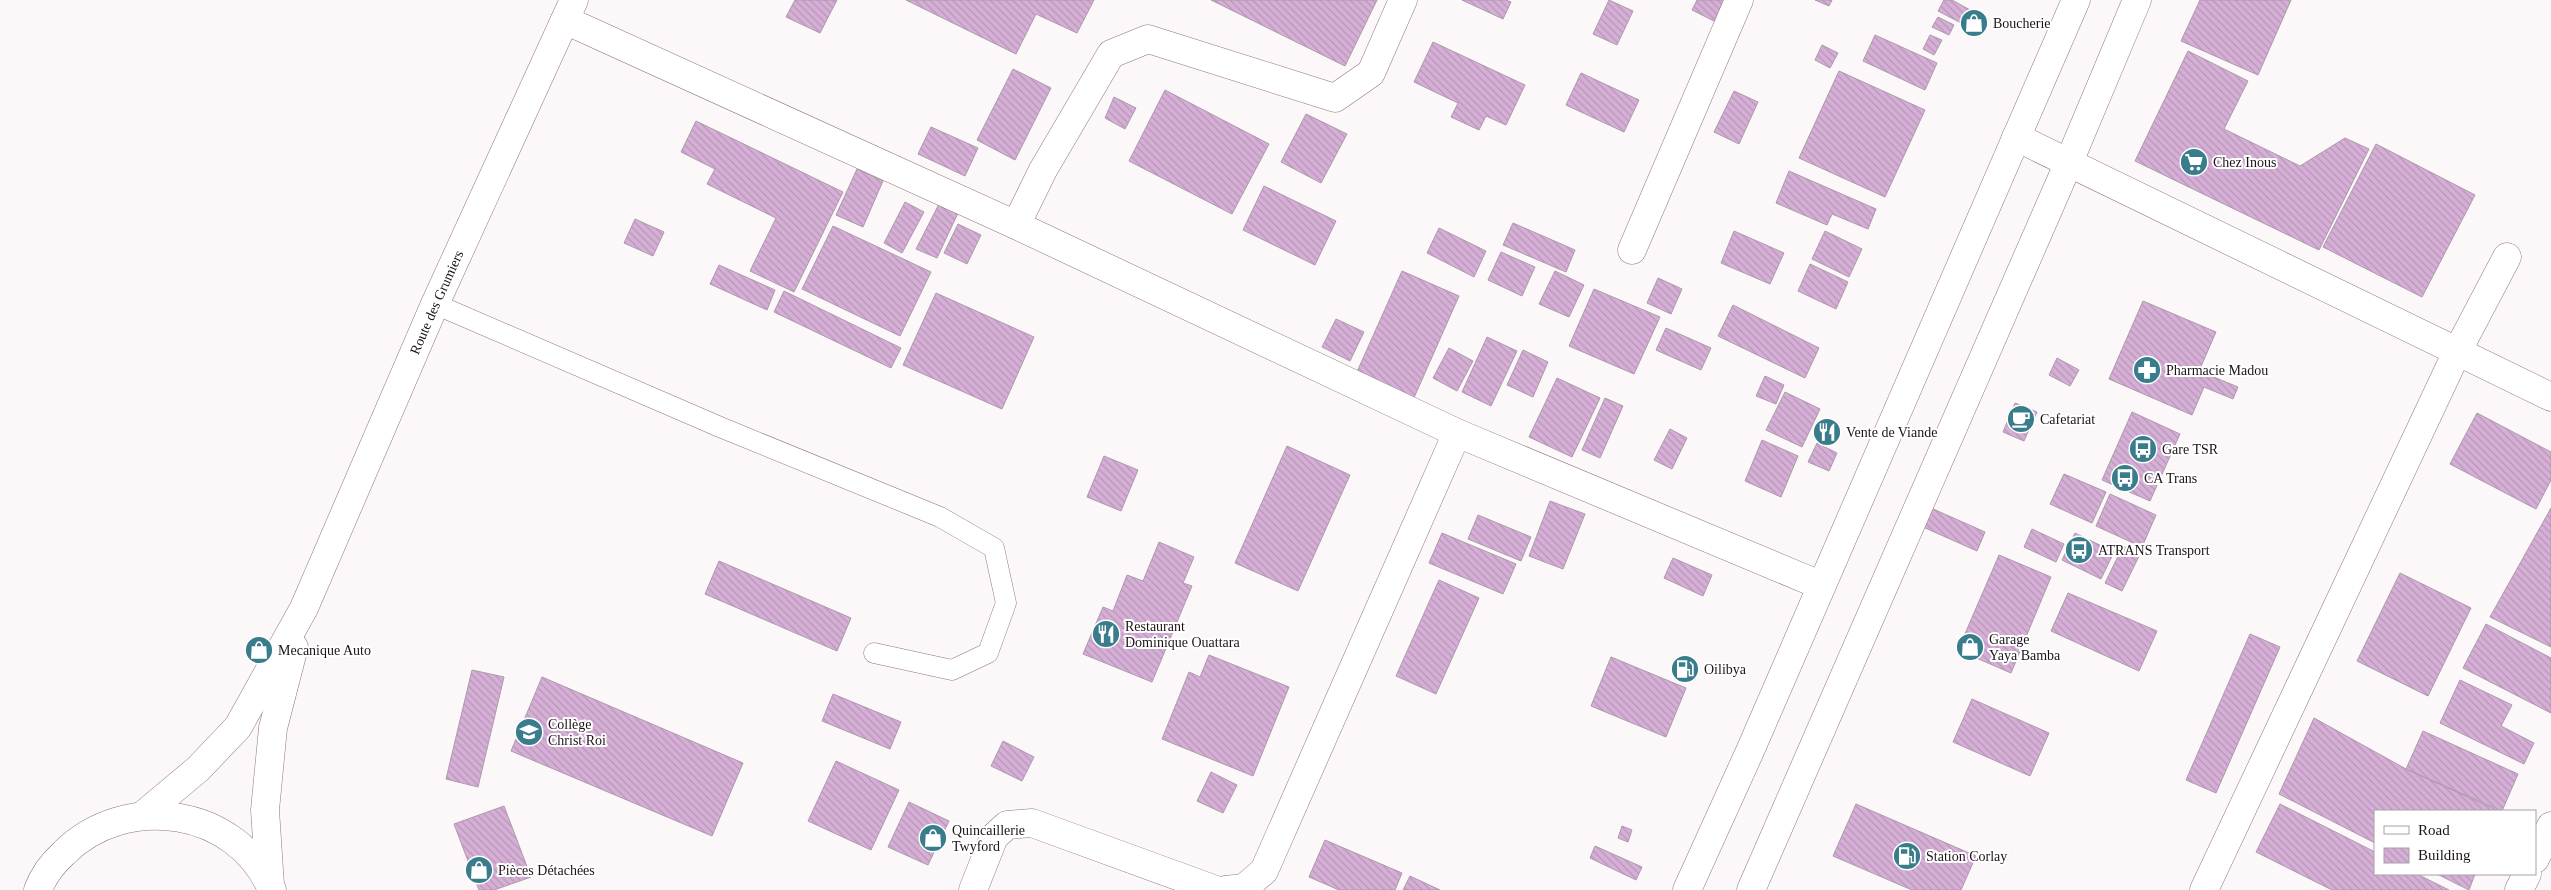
<svg xmlns="http://www.w3.org/2000/svg" width="2551" height="890" font-family="Georgia,serif">
  <defs>
    <pattern id="building-back-hatch" width="6" height="6" patternUnits="userSpaceOnUse" patternTransform="scale(1.25)"><rect width="6" height="6" fill="#d6afd6"/><path d="M-1 5l2 2M0 0l6 6M5-1l2 2" fill="none" stroke="#b796b7"/></pattern>
  </defs>
  <rect width="100%" height="100%" fill="#fcf7f8"/>
  <!-- building -->
  <g fill="url(#building-back-hatch)" stroke="#ab9aab">
    <path d="M795,0H837L820,33L786,17Z"/>
    <path d="M906,0H1094L1077,33L1036,14L1016,54Z"/>
    <path d="M1211,0H1377L1345,66Z"/>
    <path d="M1462,0H1506L1511,2L1503,19Z"/>
    <path d="M1609,0L1633,11L1617,45L1593,34Z"/>
    <path d="M1697,0H1725L1714,21L1692,10Z"/>
    <path d="M1815,0H1832L1829,6Z"/>
    <path d="M1944,0H1952L1972,11L1965,25L1938,11Z"/>
    <path d="M2200,0H2291L2258,75L2181,41Z"/>
    <path d="M1938,17L1954,25L1949,35L1932,27Z"/>
    <path d="M1875,35L1937,63L1925,90L1863,61Z"/>
    <path d="M1930,35L1942,40L1934,55L1923,49Z"/>
    <path d="M1433,42L1525,85L1506,125L1486,116L1479,130L1451,117L1458,103L1414,82Z"/>
    <path d="M1822,45L1838,53L1830,68L1815,60Z"/>
    <path d="M2188,51L2248,81L2224,129L2300,166L2345,138L2369,149L2319,250L2135,161Z"/>
    <path d="M1013,69L1051,88L1015,160L977,140Z"/>
    <path d="M1839,71L1925,110L1885,197L1799,158Z"/>
    <path d="M1581,73L1639,100L1624,132L1566,105Z"/>
    <path d="M1165,90L1269,144L1232,214L1129,161Z"/>
    <path d="M1734,91L1758,102L1739,144L1714,132Z"/>
    <path d="M1114,97L1136,108L1125,129L1105,118Z"/>
    <path d="M1306,114L1347,134L1321,183L1281,162Z"/>
    <path d="M696,121L843,192L794,292L750,271L776,218L707,184L715,169L681,152Z"/>
    <path d="M931,127L978,148L965,176L918,154Z"/>
    <path d="M2376,144L2475,195L2422,297L2323,247Z"/>
    <path d="M857,169L883,181L863,227L836,215Z"/>
    <path d="M1789,171L1876,209L1868,229L1832,214L1827,225L1776,203Z"/>
    <path d="M1264,186L1336,221L1315,265L1243,230Z"/>
    <path d="M905,202L924,212L902,253L884,243Z"/>
    <path d="M940,202L959,211L937,258L916,249Z"/>
    <path d="M635,219L664,232L653,256L624,243Z"/>
    <path d="M1513,223L1575,250L1566,272L1503,245Z"/>
    <path d="M958,224L981,235L967,264L944,253Z"/>
    <path d="M833,226L931,272L900,336L802,289Z"/>
    <path d="M1439,228L1486,251L1474,277L1427,253Z"/>
    <path d="M1734,231L1784,253L1770,284L1721,263Z"/>
    <path d="M1825,231L1862,249L1849,277L1812,259Z"/>
    <path d="M1501,252L1535,267L1522,296L1488,280Z"/>
    <path d="M1810,264L1848,282L1836,309L1798,291Z"/>
    <path d="M719,265L775,290L767,310L710,284Z"/>
    <path d="M1402,271L1459,296L1413,400L1356,374Z"/>
    <path d="M1555,271L1584,285L1569,317L1539,304Z"/>
    <path d="M1658,278L1682,289L1671,314L1647,303Z"/>
    <path d="M1594,289L1660,317L1634,374L1569,346Z"/>
    <path d="M784,291L901,348L891,368L774,312Z"/>
    <path d="M936,293L1034,337L1002,409L903,365Z"/>
    <path d="M2143,301L2216,332L2199,371L2238,387L2233,399L2204,387L2192,415L2109,379Z"/>
    <path d="M1733,305L1819,348L1805,378L1718,336Z"/>
    <path d="M1336,319L1364,332L1350,361L1322,347Z"/>
    <path d="M1666,328L1711,348L1701,370L1656,350Z"/>
    <path d="M1487,337L1517,351L1491,406L1462,392Z"/>
    <path d="M1449,348L1473,361L1457,391L1433,378Z"/>
    <path d="M1523,350L1548,362L1533,397L1507,385Z"/>
    <path d="M2057,358L2079,370L2070,386L2049,375Z"/>
    <path d="M1765,376L1784,385L1776,404L1756,396Z"/>
    <path d="M1557,378L1600,398L1572,457L1529,437Z"/>
    <path d="M1785,392L1820,409L1802,447L1766,430Z"/>
    <path d="M1605,398L1623,406L1600,458L1582,450Z"/>
    <path d="M2015,403L2037,412L2024,441L2003,432Z"/>
    <path d="M2132,412L2180,434L2150,501L2102,480Z"/>
    <path d="M2477,413L2551,452V480L2536,509L2450,464Z"/>
    <path d="M1670,429L1687,438L1672,469L1654,460Z"/>
    <path d="M1762,440L1798,456L1781,497L1745,481Z"/>
    <path d="M1817,443L1837,453L1829,471L1808,462Z"/>
    <path d="M1287,446L1350,475L1298,591L1235,563Z"/>
    <path d="M1104,456L1138,470L1121,511L1087,497Z"/>
    <path d="M2064,474L2106,492L2092,523L2050,504Z"/>
    <path d="M2110,494L2156,515L2142,547L2096,526Z"/>
    <path d="M1550,501L1585,514L1563,569L1529,556Z"/>
    <path d="M1931,508L1985,532L1977,551L1923,527Z"/>
    <path d="M2551,508V647L2490,617Z"/>
    <path d="M1478,515L1531,537L1521,561L1468,539Z"/>
    <path d="M2032,529L2064,544L2056,562L2024,547Z"/>
    <path d="M1442,533L1516,564L1503,594L1429,563Z"/>
    <path d="M2075,533L2114,552L2101,579L2062,560Z"/>
    <path d="M1159,542L1194,557L1183,583L1192,586L1152,682L1083,654L1103,607L1113,611L1127,575L1143,581Z"/>
    <path d="M2123,546L2140,554L2122,591L2105,583Z"/>
    <path d="M1999,555L2051,577L2011,673L1958,650Z"/>
    <path d="M1673,558L1712,575L1703,596L1664,578Z"/>
    <path d="M719,561L851,618L837,651L705,594Z"/>
    <path d="M2400,573L2471,608L2428,696L2357,661Z"/>
    <path d="M1439,580L1479,598L1436,694L1396,676Z"/>
    <path d="M2068,593L2157,631L2139,671L2051,631Z"/>
    <path d="M2486,624L2551,658V713L2463,668Z"/>
    <path d="M2250,634L2280,647L2216,793L2186,780Z"/>
    <path d="M1209,655L1289,687L1253,776L1162,739L1189,672L1200,677Z"/>
    <path d="M1611,657L1686,688L1666,737L1591,706Z"/>
    <path d="M472,670L504,677L478,787L446,779Z"/>
    <path d="M542,677L743,763L712,836L511,751Z"/>
    <path d="M2460,680L2512,705L2501,726L2534,743L2524,764L2440,723Z"/>
    <path d="M833,694L901,722L890,749L822,721Z"/>
    <path d="M1972,699L2049,733L2030,776L1953,742Z"/>
    <path d="M2314,718L2406,769L2499,811H2375V843L2279,794Z"/>
    <path d="M2423,731L2518,774L2502,811L2406,769Z"/>
    <path d="M1003,741L1034,757L1022,781L991,766Z"/>
    <path d="M836,761L899,790L871,850L808,821Z"/>
    <path d="M1211,772L1237,785L1223,813L1197,801Z"/>
    <path d="M909,802L949,821L928,865L888,847Z"/>
    <path d="M1856,804L1976,856L1961,890H1912L1833,856Z"/>
    <path d="M2280,804L2375,852V874H2417L2449,890H2332L2256,852Z"/>
    <path d="M504,806L531,877L494,890H479L454,824Z"/>
    <path d="M1622,826L1632,830L1628,842L1618,838Z"/>
    <path d="M1325,840L1402,873L1395,890H1339L1309,877Z"/>
    <path d="M1595,846L1642,867L1636,880L1590,858Z"/>
    <path d="M2437,874H2475L2469,890Z"/>
    <path d="M1410,876L1440,890H1403Z"/>
  </g>
  <g fill="none" stroke-linecap="round" stroke-linejoin="round">
    <defs>
      <path id="lane" d="M435,304L720,427L940,517L994,548L1006,603L988,653L952,670L874,653"/>
      <g id="street">
        <path d="M565,20L1016,225L1457,433L1820,585"/>
        <path d="M2016,137L2551,397"/>
        <path d="M1016,225L1043,170L1111,54L1148,39L1335,98L1371,73L1403,0"/>
        <path d="M1632,250L1739,0"/>
        <path d="M2535,859L2551,826"/>
        <path d="M973,890L994,837L1007,825L1032,823L1216,890"/>
        <path d="M1226,890L1244,888L1264,871L1457,433"/>
        <path d="M2204,890L2457,352L2507,257"/>
        <path d="M2519,890L2527,874"/>
      </g>
      <g id="secondary">
        <path id="s1" d="M143,815L198,769L238,727L304,608L435,304L574,0"/>
        <path d="M270,885L265,810L273,728L294,647"/>
        <path d="M38,890C43,876 53,863 64,853C125,792 237,807 272,890"/>
        <path d="M1687,890L1750,751L2076,0"/>
        <path d="M1751,890L2069,162L2137,0"/>
      </g>
    </defs>
    <!-- lane casing -->
    <use href="#lane" stroke="#8f7780" stroke-width="21"/>
    <!-- street casing -->
    <use href="#street" stroke="#8f7780" stroke-width="29"/>
    <!-- secondary casing -->
    <use href="#secondary" stroke="#8f7780" stroke-width="29"/>
    <!-- lane -->
    <use href="#lane" stroke="#fff" stroke-width="20"/>
    <!-- street -->
    <use href="#street" stroke="#fff" stroke-width="28"/>
    <!-- secondary -->
    <use href="#secondary" stroke="#fff" stroke-width="28"/>
  </g>
  <!-- icons -->
  <defs>
    <symbol id="shop-disc" viewBox="-11 -11 22 22"><circle r="9.5" fill="#397d8c" stroke="#fff"/><path d="M-5-2.5h2.3a2.7 3.5 0 0 1 5.4 0H5L5.5 6h-11ZM-1.5-2.5h3a1.5 2.3 0 0 0-3 0Z" fill="#fff"/></symbol>
    <symbol id="supermarket-disc" viewBox="-11 -11 22 22"><circle r="9.5" fill="#397d8c" stroke="#fff"/><path d="M-6-5.5h2.5l.6 2H6L4.5 2H-2.5L-4.4-4H-6ZM-1.5 3.2a1.3 1.3 0 1 0 .1 0ZM3 3.2a1.3 1.3 0 1 0 .1 0Z" fill="#fff"/></symbol>
    <symbol id="pharmacy-disc" viewBox="-11 -11 22 22"><circle r="9.5" fill="#397d8c" stroke="#fff"/><path d="M-2-6h4v4h4v4h-4v4h-4v-4h-4v-4h4Z" fill="#fff"/></symbol>
    <symbol id="cafe-disc" viewBox="-11 -11 22 22"><circle r="9.5" fill="#397d8c" stroke="#fff"/><path d="M-5.5-4.5H6V0H3Q3 3.5 0 3.5H-2.5Q-5.5 3.5-5.5 0ZM3-3.2v2h1.7v-2ZM-6 4.5H4V6H-6Z" fill="#fff"/></symbol>
    <symbol id="restaurant-disc" viewBox="-11 -11 22 22"><circle r="9.5" fill="#397d8c" stroke="#fff"/><path d="M-5-6h1v4h1v-4h1v4h1v-4h1v5L-1.5 .5V6h-2V.5L-5-1ZM5-6V6H3V1.5H1.5Q1.5-4 5-6Z" fill="#fff"/></symbol>
    <symbol id="bus-disc" viewBox="-11 -11 22 22"><circle r="9.5" fill="#397d8c" stroke="#fff"/><path d="M-5-6H5V4H4V6H2V4H-2V6H-4V4H-5ZM-3.5-4V0h7V-4ZM-3.5 1.2v1.5H-2V1.2ZM2 1.2v1.5H3.5V1.2Z" fill="#fff"/></symbol>
    <symbol id="fuel-disc" viewBox="-11 -11 22 22"><circle r="9.5" fill="#397d8c" stroke="#fff"/><path d="M-5.5-6h7V0h2V4h1.3V-2.5L3-4.5l.8-.8L6-3V5H2.5V1h-1V6h-7ZM-4.2-4.7v3.2H.2V-4.7Z" fill="#fff"/></symbol>
    <symbol id="school-disc" viewBox="-11 -11 22 22"><circle r="9.5" fill="#397d8c" stroke="#fff"/><path d="M0-5L7-2L0 1L-7-2ZM-4 1L0 2.5L4 1V4Q0 6-4 4Z" fill="#fff"/></symbol>
  </defs>
  <g fill-rule="evenodd">
    <use href="#shop-disc" x="1958" y="7" width="32" height="32"/>
    <use href="#supermarket-disc" x="2178" y="146" width="32" height="32"/>
    <use href="#pharmacy-disc" x="2131" y="354" width="32" height="32"/>
    <use href="#cafe-disc" x="2005" y="403" width="32" height="32"/>
    <use href="#restaurant-disc" x="1811" y="416" width="32" height="32"/>
    <use href="#bus-disc" x="2127" y="433" width="32" height="32"/>
    <use href="#bus-disc" x="2109" y="462" width="32" height="32"/>
    <use href="#bus-disc" x="2063" y="534" width="32" height="32"/>
    <use href="#restaurant-disc" x="1090" y="618" width="32" height="32"/>
    <use href="#shop-disc" x="1954" y="631" width="32" height="32"/>
    <use href="#shop-disc" x="243" y="634" width="32" height="32"/>
    <use href="#fuel-disc" x="1669" y="653" width="32" height="32"/>
    <use href="#school-disc" x="513" y="716" width="32" height="32"/>
    <use href="#shop-disc" x="917" y="822" width="32" height="32"/>
    <use href="#fuel-disc" x="1891" y="840" width="32" height="32"/>
    <use href="#shop-disc" x="463" y="854" width="32" height="32"/>
  </g>
  <g text-anchor="middle" stroke-width="4" stroke-linejoin="round" paint-order="stroke">
    <!-- poi labels -->
    <g font-size="14" fill="#1d1417" stroke="#fff" text-anchor="start">
      <text x="1993" y="28">Boucherie</text>
      <text x="2213" y="167">Chez Inous</text>
      <text x="2166" y="375">Pharmacie Madou</text>
      <text x="2040" y="424">Cafetariat</text>
      <text x="1846" y="437">Vente de Viande</text>
      <text x="2162" y="454">Gare TSR</text>
      <text x="2144" y="483">CA Trans</text>
      <text x="2098" y="555">ATRANS Transport</text>
      <text x="1125" y="631">Restaurant<tspan x="1125" dy="16">Dominique Ouattara</tspan></text>
      <text x="1989" y="644">Garage<tspan x="1989" dy="16">Yaya Bamba</tspan></text>
      <text x="278" y="655">Mecanique Auto</text>
      <text x="1704" y="674">Oilibya</text>
      <text x="548" y="729">Collège<tspan x="548" dy="16">Christ Roi</tspan></text>
      <text x="952" y="835">Quincaillerie<tspan x="952" dy="16">Twyford</tspan></text>
      <text x="1926" y="861">Station Corlay</text>
      <text x="498" y="875">Pièces Détachées</text>
    </g>
    <!-- street labels -->
    <g font-size="14" fill="#1d1417" stroke="#fff">
      <text dy="5" stroke="none"><textPath href="#s1" startOffset="599">Route des Grumiers</textPath></text>
    </g>
  </g>
  <!-- legend -->
  <rect x="2374" y="810" width="162" height="65" fill="#ffffff" stroke="#a5a1a2"/>
  <rect x="2384" y="826" width="25" height="8" fill="#ffffff" stroke="#a5a1a2"/>
  <text x="2418" y="835" font-size="15" fill="#1d1417">Road</text>
  <rect x="2384" y="848" width="25" height="15" fill="url(#building-back-hatch)" stroke="#a5a1a2"/>
  <text x="2418" y="860" font-size="15" fill="#1d1417">Building</text>
</svg>
